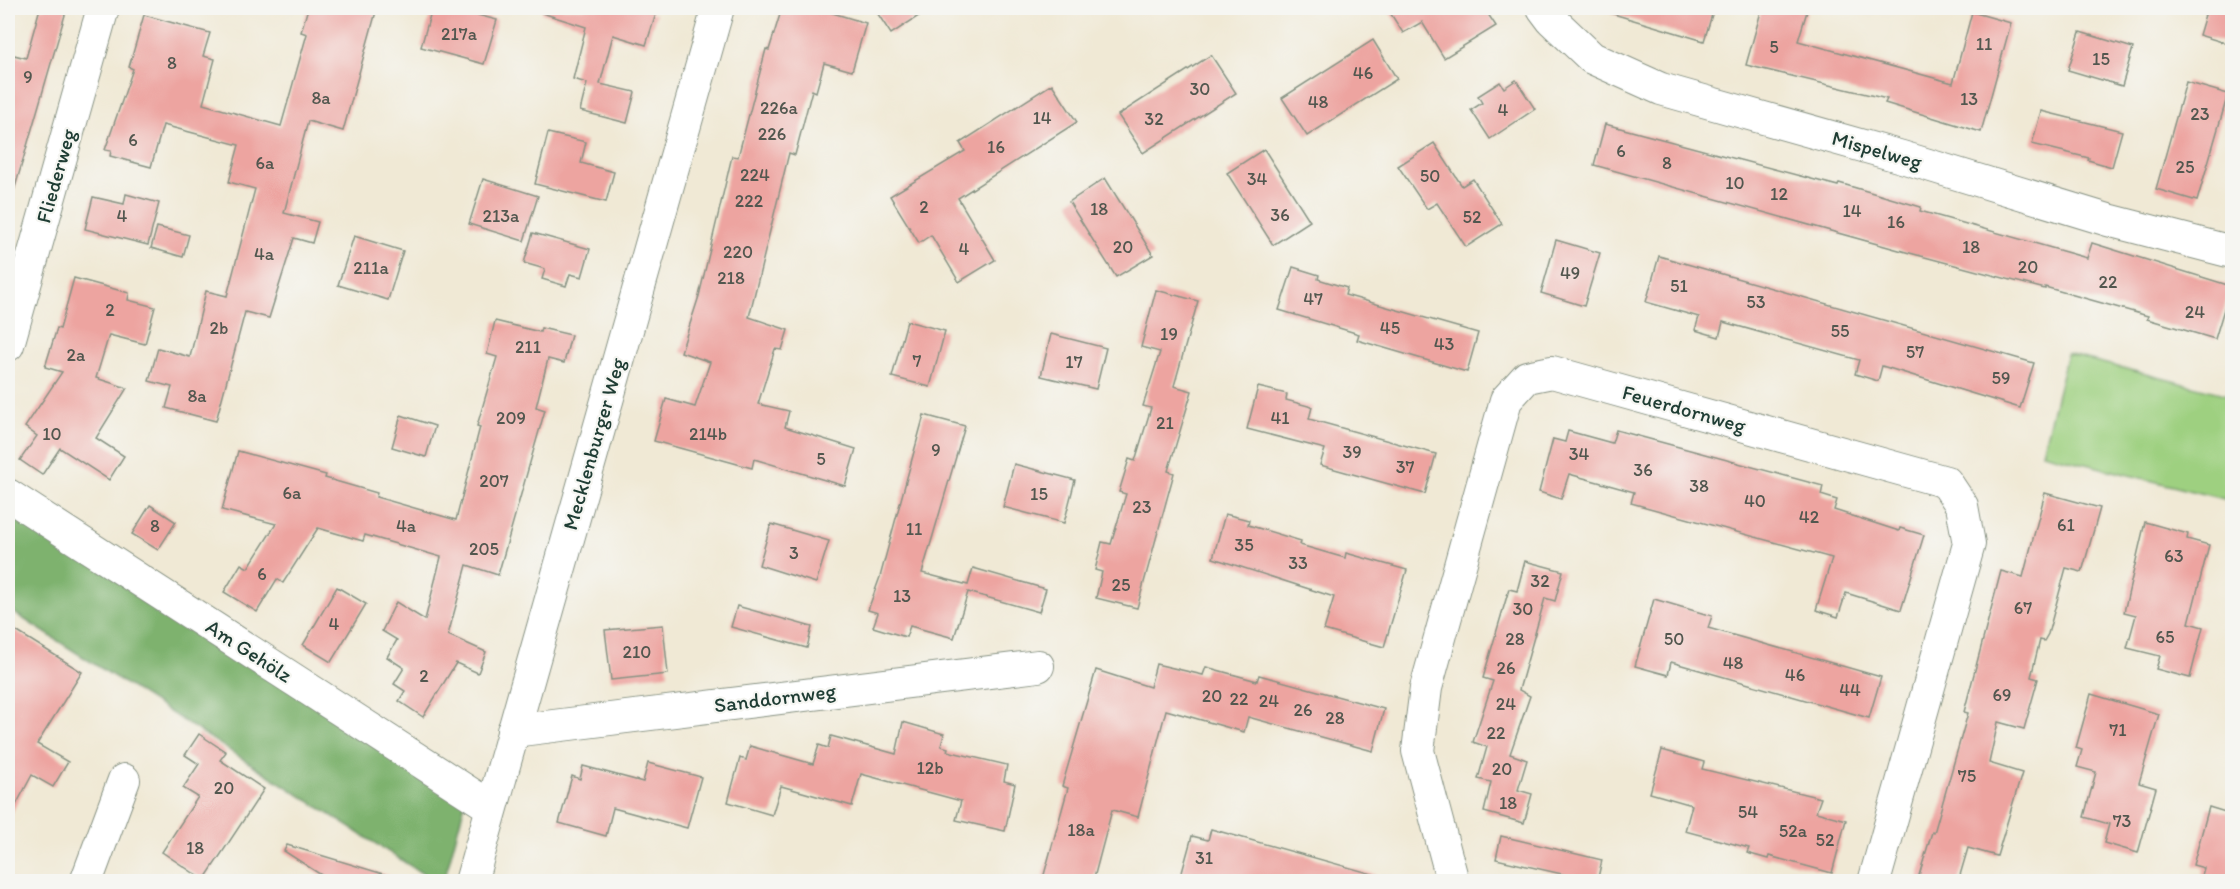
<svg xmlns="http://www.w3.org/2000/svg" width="2240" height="889" font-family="Itim,sans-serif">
  <rect width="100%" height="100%" fill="#f6f6f2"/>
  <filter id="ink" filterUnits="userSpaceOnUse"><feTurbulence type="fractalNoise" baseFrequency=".0167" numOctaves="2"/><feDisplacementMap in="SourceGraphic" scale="12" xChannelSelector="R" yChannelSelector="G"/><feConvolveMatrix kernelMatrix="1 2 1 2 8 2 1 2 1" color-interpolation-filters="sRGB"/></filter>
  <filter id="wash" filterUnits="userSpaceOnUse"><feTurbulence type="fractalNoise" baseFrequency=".008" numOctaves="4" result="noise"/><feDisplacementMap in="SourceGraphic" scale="24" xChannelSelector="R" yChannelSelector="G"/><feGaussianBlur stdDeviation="1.35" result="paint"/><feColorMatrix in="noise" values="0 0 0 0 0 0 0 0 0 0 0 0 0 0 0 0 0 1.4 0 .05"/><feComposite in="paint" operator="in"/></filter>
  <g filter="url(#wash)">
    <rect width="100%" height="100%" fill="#f0e9d5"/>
    <!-- green -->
    <path fill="#9ed080" stroke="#5e865a" stroke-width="1.5" d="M2067,354L2232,396V501L2042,453Z"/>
    <!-- forest -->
    <path fill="#7eb26e" stroke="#4e7851" stroke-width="1.5" d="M8,489L468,792L444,881H434L8,609Z"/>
    <g id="blocks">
      <!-- building -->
      <g fill="#eda4a0">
        <path d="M40,8H67L14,191L8,190V78L14,55L26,58Z"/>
        <path d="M308,8H377L343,131L308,121L284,213L318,222L312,243L294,238L269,318L245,312L216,421L166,408L172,387L149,381L158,348L190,357L206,291L227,296L255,189L229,182L239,145L163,125L151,167L110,156L111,151L105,150L133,69L129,67L144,15L210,33L203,56L215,59L203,104L281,126L307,34L301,32Z"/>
        <path d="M432,8H451L497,20L484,64L421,47Z"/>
        <path d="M543,8H653L651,13L656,14L646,45L613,35L600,84L635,92L627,123L580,111L587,83L573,79L586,27L542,13Z"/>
        <path d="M782,8H816L866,23L852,71L824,63L816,92L812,90L795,155L789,153L749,317L788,330L782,350L775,349L758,404L789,411L785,427L856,449L845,486L754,459L752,468L654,441L666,399L695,407L710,362L681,352L699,296L732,156L738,157L766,49L769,50Z"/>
        <path d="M874,8H931L891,34Z"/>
        <path d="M1387,8H1484L1496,26L1444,58L1422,22L1403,33Z"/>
        <path d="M1611,8H1714L1704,41L1610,13Z"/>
        <path d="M1762,8H1808L1798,41L1953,83L1972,12L2011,23L1981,132L1885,103L1887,99L1746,65Z"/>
        <path d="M2207,8H2232V45L2199,35Z"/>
        <path d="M2080,32L2133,48L2122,86L2068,70Z"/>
        <path d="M1373,40L1397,79L1307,136L1282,98Z"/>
        <path d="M1211,55L1236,93L1143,153L1118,115Z"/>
        <path d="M1516,80L1535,109L1490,139L1471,110L1482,103L1478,96L1500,82L1504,88Z"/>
        <path d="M2186,82L2228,94L2197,201L2156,189Z"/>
        <path d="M1052,84L1077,122L958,198L995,260L959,282L931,235L919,243L890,196L965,151L960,143Z"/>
        <path d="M2041,111L2122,131L2112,167L2088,160L2089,158L2032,144Z"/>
        <path d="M1605,124L1838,186L1839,183L1921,207L1920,211L2087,258L2092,243L2231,286L2215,339L2147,319L2148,316L2045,287V289L1906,252L1594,165Z"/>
        <path d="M548,133L586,142L581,163L614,172L606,202L535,184Z"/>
        <path d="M1434,143L1462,186L1473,179L1502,224L1466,247L1437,203L1427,209L1398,166Z"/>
        <path d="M1264,149L1310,221L1273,245L1227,173Z"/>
        <path d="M1105,178L1153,255L1116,277L1069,202Z"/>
        <path d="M483,179L538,196L524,241L469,224Z"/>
        <path d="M126,194L159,203L148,245L85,229L93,197L124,204Z"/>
        <path d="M157,227L189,235L183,257L151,248Z"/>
        <path d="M533,233L590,249L582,277L570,274L566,286L542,279L545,269L524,263Z"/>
        <path d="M354,236L403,251L388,300L338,285Z"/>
        <path d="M1556,240L1600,253L1584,306L1541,293Z"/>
        <path d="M1659,256L2034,363L2020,408L1882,366L1878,381L1855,374L1859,360L1723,322L1719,337L1695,330L1699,317L1646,302Z"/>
        <path d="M1293,267L1319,275L1318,279L1347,288L1345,295L1478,333L1467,372L1357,340L1359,334L1279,310Z"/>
        <path d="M74,278L129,293L128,300L155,307L145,344L109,335L96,378L127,388L96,438L124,456L109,480L60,448L42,475L20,460L37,436L25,427L62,372L45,367L57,328L60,329Z"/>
        <path d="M1156,290L1198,301L1174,386L1192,391L1168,471L1174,473L1137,608L1096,598L1102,572L1095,570L1102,542L1111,544L1126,494L1119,492L1129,459L1135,461L1151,408L1143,406L1160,352L1141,347Z"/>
        <path d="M495,321L540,332L541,328L571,335L564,363L548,359L536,407L545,410L498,575L467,565L448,635L486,652L478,673L456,663L423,717L399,701L405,691L394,684L404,668L387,657L397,640L382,631L396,602L425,620L441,557L365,535L363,541L318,528L283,583L277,579L257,612L224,592L241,564L248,568L276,524L222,510L238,451L326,475L325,478L377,493L376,497L456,520L480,427L477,426L497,357L487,354Z"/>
        <path d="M907,321L945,331L930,387L892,377Z"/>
        <path d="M1051,334L1106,348L1096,389L1041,376Z"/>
        <path d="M1258,387L1287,394L1286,400L1312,407L1309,419L1436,454L1425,494L1320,465L1325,449L1247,429Z"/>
        <path d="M401,415L435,426L426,457L392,447Z"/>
        <path d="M924,415L965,426L922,573L968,585L973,568L1046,589L1039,612L968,592L954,638L910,626L906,637L873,627L878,613L868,610L880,577Z"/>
        <path d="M1616,430L1823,486L1821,495L1837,500L1834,510L1899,531L1900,528L1924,535L1901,610L1846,593L1838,617L1816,610L1832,558L1631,503L1634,492L1569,474L1561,499L1539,492L1553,439L1565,442L1568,431L1612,443Z"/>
        <path d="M1014,464L1075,480L1064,523L1003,507Z"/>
        <path d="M2045,493L2100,508L2082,572L2066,568L2048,634L2044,641L2040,640L2031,677L2038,679L2024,729L1998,722L1989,763L2022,773L1997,856L1968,848L1958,882H1917L1932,832L1934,833L1968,713L1964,712L2001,571L2023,577Z"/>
        <path d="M150,505L176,522L158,550L132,534Z"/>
        <path d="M1225,514L1249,520L1248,525L1301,541L1300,545L1345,558L1346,553L1407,570L1384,647L1324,630L1334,597L1213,558Z"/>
        <path d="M2145,522L2188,534L2187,539L2209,545L2189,623L2203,627L2190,678L2156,669L2160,656L2127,648L2136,615L2124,612Z"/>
        <path d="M771,524L829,541L816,583L759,565Z"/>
        <path d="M1525,561L1563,571L1555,601L1545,598L1519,690L1530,696L1510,754L1527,760L1518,790L1532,794L1524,823L1484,812L1491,782L1478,779L1487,747L1473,742L1493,681L1483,678L1509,589L1517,591Z"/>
        <path d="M337,587L366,604L331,662L303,645Z"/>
        <path d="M1654,599L1712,616L1708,628L1881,677L1869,718L1671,662L1668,675L1635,666Z"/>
        <path d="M737,606L812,627L807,648L731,627Z"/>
        <path d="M663,625L668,674L611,680L605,630Z"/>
        <path d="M8,626L82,672L37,744L68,762L53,787L32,775L8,820Z"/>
        <path d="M1156,664L1203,675L1206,667L1257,681L1259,675L1384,709L1373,751L1248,717L1244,732L1166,710L1138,817L1112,810L1093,882H1042L1068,788L1062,786L1096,670L1150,687Z"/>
        <path d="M2091,694L2159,714L2139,783L2156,788L2138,853L2104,843L2109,824L2084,817L2096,772L2077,767L2082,750L2076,748Z"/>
        <path d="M903,722L944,734L941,746L948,748L947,751L1007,765L1004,781L1015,784L1005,831L956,820L961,801L861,774L852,806L781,786L772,815L728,802L740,758L746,760L750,746L813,764L819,745L828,748L831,736L896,754Z"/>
        <path d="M199,734L226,752L220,760L264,789L204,880L162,852L198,797L183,788L199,764L185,755Z"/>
        <path d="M1662,750L1704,762L1702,769L1821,798L1816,812L1846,820L1832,873L1769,856L1768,859L1747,853L1749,848L1685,831L1692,805L1650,793Z"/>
        <path d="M648,763L701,777L687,828L613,808L606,836L559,823L572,776L580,779L583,766L643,782Z"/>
        <path d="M2209,807L2232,814V882H2200L2204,868L2193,865Z"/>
        <path d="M1211,829L1376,875V882H1200L1181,876L1192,836L1208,840Z"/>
        <path d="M1501,836L1602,860L1597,882L1496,859Z"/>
        <path d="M287,845L390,876V882H332L284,851Z"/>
      </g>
    </g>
  </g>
  <g filter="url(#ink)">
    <use href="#blocks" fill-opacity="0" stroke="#889384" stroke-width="1.5"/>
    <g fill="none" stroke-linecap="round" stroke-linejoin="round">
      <defs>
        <g id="minor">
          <path d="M1543,8L1552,20L1592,58L1661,89L1902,157L2108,220L2232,252"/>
          <path d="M8,345L103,8"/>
          <path d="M8,495L491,807"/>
          <path d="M513,731L1038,666"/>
          <path d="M86,882L124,780"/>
          <path d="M471,882L718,8"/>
          <path d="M1453,882L1418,751L1426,688L1506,400L1527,377L1552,372L1946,482L1962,506L1969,544L1874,882"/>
        </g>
      </defs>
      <!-- minor casing -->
      <use href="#minor" stroke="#889384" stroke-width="34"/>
      <!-- minor -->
      <use href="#minor" stroke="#fff" stroke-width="32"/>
    </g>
  </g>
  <g text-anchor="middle" stroke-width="4.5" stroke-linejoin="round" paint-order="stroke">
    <!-- number labels -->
    <g font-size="18" fill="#52574f">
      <text x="459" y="40">217a</text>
      <text x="1984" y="50">11</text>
      <text x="1774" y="53">5</text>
      <text x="2101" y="65">15</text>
      <text x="172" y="69">8</text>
      <text x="1363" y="79">46</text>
      <text x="28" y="83">9</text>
      <text x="1200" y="95">30</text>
      <text x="321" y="104">8a</text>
      <text x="1969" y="105">13</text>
      <text x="1318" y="108">48</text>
      <text x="779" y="114">226a</text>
      <text x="1503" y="116">4</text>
      <text x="2200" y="120">23</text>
      <text x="1042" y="124">14</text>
      <text x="1154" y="125">32</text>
      <text x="772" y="140">226</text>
      <text x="133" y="146">6</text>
      <text x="996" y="153">16</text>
      <text x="1621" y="157">6</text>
      <text x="265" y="169">6a</text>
      <text x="1667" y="169">8</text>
      <text x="2185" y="173">25</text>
      <text x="755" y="181">224</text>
      <text x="1430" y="182">50</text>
      <text x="1257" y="185">34</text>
      <text x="1735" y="189">10</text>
      <text x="1779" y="200">12</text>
      <text x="749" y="207">222</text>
      <text x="924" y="213">2</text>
      <text x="1099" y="215">18</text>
      <text x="1852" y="217">14</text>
      <text x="1280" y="221">36</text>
      <text x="122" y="222">4</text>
      <text x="501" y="222">213a</text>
      <text x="1472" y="223">52</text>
      <text x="1896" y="228">16</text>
      <text x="1123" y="253">20</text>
      <text x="1971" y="253">18</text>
      <text x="964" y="255">4</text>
      <text x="738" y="258">220</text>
      <text x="264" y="260">4a</text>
      <text x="2028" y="273">20</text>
      <text x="371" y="274">211a</text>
      <text x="1570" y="279">49</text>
      <text x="731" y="284">218</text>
      <text x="2108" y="288">22</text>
      <text x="1679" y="292">51</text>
      <text x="1313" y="305">47</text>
      <text x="1756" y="308">53</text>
      <text x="110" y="316">2</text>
      <text x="2195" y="318">24</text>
      <text x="219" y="334">2b</text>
      <text x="1390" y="334">45</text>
      <text x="1840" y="337">55</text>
      <text x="1169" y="340">19</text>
      <text x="1444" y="350">43</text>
      <text x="528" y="353">211</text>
      <text x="1915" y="358">57</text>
      <text x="76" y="361">2a</text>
      <text x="917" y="367">7</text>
      <text x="1074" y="368">17</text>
      <text x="2001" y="384">59</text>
      <text x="197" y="402">8a</text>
      <text x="511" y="424">209</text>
      <text x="1280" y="424">41</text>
      <text x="1165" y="429">21</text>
      <text x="52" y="440">10</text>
      <text x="708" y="440">214b</text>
      <text x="936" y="456">9</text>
      <text x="1352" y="458">39</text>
      <text x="1579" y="460">34</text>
      <text x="821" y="465">5</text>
      <text x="1405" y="473">37</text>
      <text x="1643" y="476">36</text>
      <text x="494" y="487">207</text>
      <text x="1699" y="492">38</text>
      <text x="292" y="499">6a</text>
      <text x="1039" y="500">15</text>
      <text x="1755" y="507">40</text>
      <text x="1142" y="513">23</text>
      <text x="1809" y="523">42</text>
      <text x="2066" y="531">61</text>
      <text x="155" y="532">8</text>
      <text x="406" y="532">4a</text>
      <text x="914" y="535">11</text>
      <text x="1244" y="551">35</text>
      <text x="484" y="555">205</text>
      <text x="794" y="559">3</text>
      <text x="2174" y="562">63</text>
      <text x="1298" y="569">33</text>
      <text x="262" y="580">6</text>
      <text x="1540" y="587">32</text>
      <text x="1121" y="591">25</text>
      <text x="902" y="602">13</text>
      <text x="2023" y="614">67</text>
      <text x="1523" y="615">30</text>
      <text x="334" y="630">4</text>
      <text x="2165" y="643">65</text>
      <text x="1515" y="645">28</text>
      <text x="1674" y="645">50</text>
      <text x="637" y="658">210</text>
      <text x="1733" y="669">48</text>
      <text x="1506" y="674">26</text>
      <text x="1795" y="681">46</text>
      <text x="424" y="682">2</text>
      <text x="1850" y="696">44</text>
      <text x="2002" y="701">69</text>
      <text x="1212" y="702">20</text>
      <text x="1239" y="705">22</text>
      <text x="1269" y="707">24</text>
      <text x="1506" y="710">24</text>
      <text x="1303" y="716">26</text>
      <text x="1335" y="724">28</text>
      <text x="2118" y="736">71</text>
      <text x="1496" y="739">22</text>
      <text x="930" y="774">12b</text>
      <text x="1502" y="775">20</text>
      <text x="1967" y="782">75</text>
      <text x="224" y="794">20</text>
      <text x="1508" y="809">18</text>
      <text x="1748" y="818">54</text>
      <text x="2122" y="827">73</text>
      <text x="1081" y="836">18a</text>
      <text x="1793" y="837">52a</text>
      <text x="1825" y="846">52</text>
      <text x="195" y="854">18</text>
      <text x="1204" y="864">31</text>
    </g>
    <!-- street labels -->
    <g font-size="21" fill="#1f3d34" stroke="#f6f6f2">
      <text transform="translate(1877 150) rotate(16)" y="7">Mispelweg</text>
      <text transform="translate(56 176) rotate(-74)" y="7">Fliederweg</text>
      <text transform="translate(1684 409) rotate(16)" y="7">Feuerdornweg</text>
      <text transform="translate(594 444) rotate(-74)" y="7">Mecklenburger Weg</text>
      <text transform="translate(249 651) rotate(33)" y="7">Am Gehölz</text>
      <text transform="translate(775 698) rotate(-7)" y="7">Sanddornweg</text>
    </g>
  </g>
  <!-- margin -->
  <rect width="2240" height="889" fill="none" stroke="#f6f6f2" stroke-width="30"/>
</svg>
